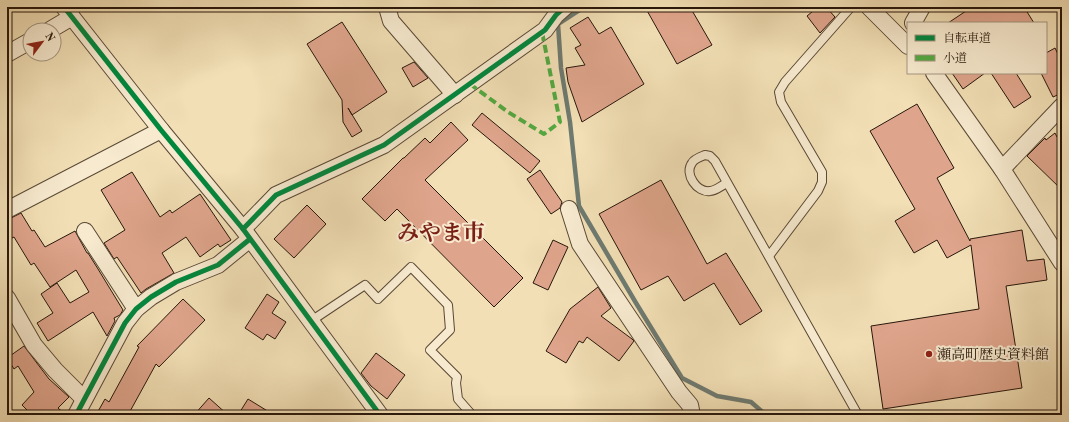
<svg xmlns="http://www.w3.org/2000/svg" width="1069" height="422" font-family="'Old Standard TT','Noto Serif JP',serif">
  <rect width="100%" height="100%" fill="#f2dfb5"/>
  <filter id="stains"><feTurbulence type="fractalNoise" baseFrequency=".005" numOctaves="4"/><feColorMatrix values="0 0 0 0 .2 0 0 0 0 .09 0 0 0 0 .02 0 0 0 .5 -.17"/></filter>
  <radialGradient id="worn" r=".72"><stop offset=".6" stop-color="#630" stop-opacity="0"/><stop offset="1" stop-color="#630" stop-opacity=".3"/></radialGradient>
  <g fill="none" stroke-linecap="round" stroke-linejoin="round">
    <!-- stream -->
    <path stroke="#6e7a70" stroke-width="4.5" d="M584,7L558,24L561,68L570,122L579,206L636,303L682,378L717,396L751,402L766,415"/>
  </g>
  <!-- building -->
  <g fill="#dfa58c" stroke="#28170b">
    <path d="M645,7H690L712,45L677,64Z"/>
    <path d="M818,7H826L835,17L820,33L807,16Z"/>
    <path d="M972,7H1024L1034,23H948Z"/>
    <path d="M588,17L599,34L611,27L644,84L582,122L568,82L566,68L585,65L575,48L581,45L570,28Z"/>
    <path d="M342,22L387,92L352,115L348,108L362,131L352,137L343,122L342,100L307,44Z"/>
    <path d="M1055,48L1062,62V93L1053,97L1041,73H1046V53Z"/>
    <path d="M414,62L428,78L413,87L402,68Z"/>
    <path d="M952,73H985L963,89Z"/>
    <path d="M991,73H1016L1031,97L1014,108Z"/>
    <path d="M917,104L954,168L937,178L970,241V239L1022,230L1027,261L1044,259L1047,280L1006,286L1022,388L883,409L871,326L979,309L971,245L947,258L937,240L914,253L895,221L915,209L870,131Z"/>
    <path d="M482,113L540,161L530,173L472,125Z"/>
    <path d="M451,122L468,140L425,180L523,278L494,307L397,209L385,221L362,199L403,158H404L425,138L430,143Z"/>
    <path d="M1055,133L1057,137L1062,134V190L1027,156L1045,138L1046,140Z"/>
    <path d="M540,170L562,202L560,208L551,214L527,179Z"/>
    <path d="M132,172L160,217L170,210L172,213L200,194L231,240L220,247L218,244L200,257L186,237L162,253L174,273L146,289L141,293L117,257L114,259L104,243L125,230L101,190Z"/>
    <path d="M661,180L707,264L726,253L762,311L740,325L714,283L684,301L668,276L641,290L599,214Z"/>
    <path d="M307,205L326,224L294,258L274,239Z"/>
    <path d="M21,213L32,231L34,230L45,247L75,231L87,253H88L98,269L123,310L120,315L114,318L115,321L107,336L93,312L48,341L37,323L53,313L41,294L57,283L70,303L89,292L76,270L50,287L34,263L31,265L14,237L12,238L7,229V219L11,218Z"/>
    <path d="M553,240L568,247L548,290L533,283Z"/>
    <path d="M598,287L611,308L601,316L632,339L634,341L619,361L587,337L583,343L579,341L566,363L546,351L570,309Z"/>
    <path d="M267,294L279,302L272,313L286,322L275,339L267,334L263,340L245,328Z"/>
    <path d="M183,299L205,320L159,367L156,364L128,415H96L105,399L109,402L139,347L137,346Z"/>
    <path d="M24,346L49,379L69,397L58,408L66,415H32L22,405L34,392L18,366L14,369L7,358Z"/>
    <path d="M376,353L405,375L387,399L371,386L361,373Z"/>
    <path d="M209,398L228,415H194Z"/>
    <path d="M248,399L274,415H238Z"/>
  </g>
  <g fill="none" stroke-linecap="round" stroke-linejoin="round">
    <defs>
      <g id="service">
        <path d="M727,183C722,185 716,191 710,191C697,193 684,174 692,163C694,159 700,157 705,155L710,156L715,161L858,415"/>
        <path d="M769,256L818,191L822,182V172L781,102L779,92L785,82L851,7"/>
        <path d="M311,321L365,285L378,299L411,267L448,305L450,330L430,350L457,377L456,383L458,399L472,415"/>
      </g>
      <g id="minor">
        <path d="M64,7L161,130L243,229L380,415"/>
        <path d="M387,7L391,21L455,95"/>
        <path d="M869,7L908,46"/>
        <path d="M913,23L922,7"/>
        <path d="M50,30L72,17"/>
        <path d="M7,54L30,41"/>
        <path d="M934,73L1002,169L1062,263"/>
        <path d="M1002,169L1062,106"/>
        <path d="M569,209L580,244L679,392L690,405L692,415"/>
        <path d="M7,210L161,130"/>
        <path d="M243,229L276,195L384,145L545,30L556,15L565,7"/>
        <path d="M85,231L136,309"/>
        <path d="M7,298L34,345L55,370L84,399"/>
        <path d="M76,415L125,323L136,309L151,297L176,282L218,265L250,239"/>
      </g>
    </defs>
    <!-- service casing -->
    <use href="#service" stroke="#5a4936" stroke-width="10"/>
    <!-- minor casing -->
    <use href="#minor" stroke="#5a4936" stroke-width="18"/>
    <!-- service -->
    <use href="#service" stroke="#f7eacf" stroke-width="8"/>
    <!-- minor -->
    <use href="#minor" stroke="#f7eacf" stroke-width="16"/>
    <!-- quiet -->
    <path stroke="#53a941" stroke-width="4" stroke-dasharray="8 4" stroke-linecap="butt" d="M470,84L508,112L544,134L560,122L542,32"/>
    <defs>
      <g id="cycleway">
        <path d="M64,7L161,130L243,229L380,415"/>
        <path d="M243,229L276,195L384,145L545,30L556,15L565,7"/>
        <path d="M76,415L125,323L136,309L151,297L176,282L218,265L250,239"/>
      </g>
    </defs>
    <!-- cycleway casing -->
    <use href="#cycleway" stroke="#f7eacf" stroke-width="8"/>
    <!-- cycleway -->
    <use href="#cycleway" stroke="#00873e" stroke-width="5"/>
  </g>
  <!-- markers -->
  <circle fill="#8f2418" stroke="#f7eacf" stroke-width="1.5" cx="929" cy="354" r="4"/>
  <g text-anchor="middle" stroke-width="4" stroke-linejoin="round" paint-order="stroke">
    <!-- poi labels -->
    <g font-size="14" fill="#28170b" stroke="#f7eacf" text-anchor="start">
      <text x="937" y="359">瀬高町歴史資料館</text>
    </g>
    <!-- town labels -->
    <g font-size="22" font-weight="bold" fill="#7a1f14" stroke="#f7eacf">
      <text x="441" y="240">みやま市</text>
    </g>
  </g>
  <!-- margin -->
  <rect width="1069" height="422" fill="none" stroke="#f2dfb5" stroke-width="24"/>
  <rect x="8" y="8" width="1053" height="406" fill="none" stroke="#28170b" stroke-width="2"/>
  <rect x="12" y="12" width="1045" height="398" fill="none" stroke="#28170b"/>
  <!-- legend -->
  <rect x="907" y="22" width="140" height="52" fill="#f7eacf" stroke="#a49681"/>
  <rect x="915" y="35" width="20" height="6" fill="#00873e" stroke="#a49681"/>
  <text x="943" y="42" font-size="12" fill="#28170b">自転車道</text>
  <rect x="915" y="55" width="20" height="6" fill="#53a941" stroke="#a49681"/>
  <text x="943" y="62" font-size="12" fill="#28170b">小道</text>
  <!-- north arrow -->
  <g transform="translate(42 42) rotate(58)"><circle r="19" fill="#f7eacf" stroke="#a49681"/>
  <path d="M0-3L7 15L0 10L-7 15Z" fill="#8f2418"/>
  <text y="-6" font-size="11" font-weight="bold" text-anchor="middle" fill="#28170b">N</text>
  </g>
  <rect width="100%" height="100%" filter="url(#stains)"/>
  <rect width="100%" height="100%" fill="url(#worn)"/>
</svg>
